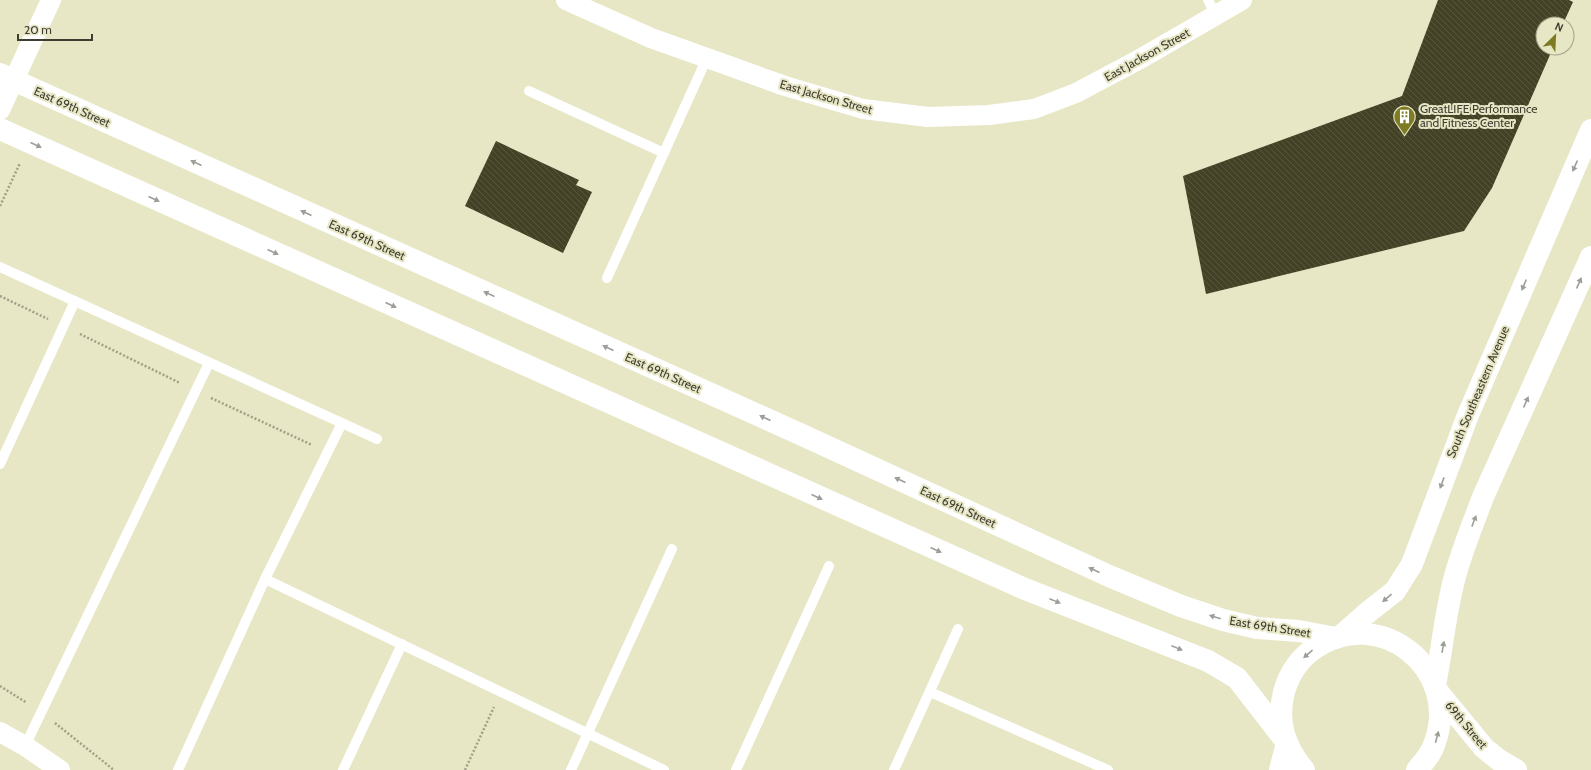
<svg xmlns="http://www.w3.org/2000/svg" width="1591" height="770" font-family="Cabin,sans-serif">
  <defs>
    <pattern id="building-back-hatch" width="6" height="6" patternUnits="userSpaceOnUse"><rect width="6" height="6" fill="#434226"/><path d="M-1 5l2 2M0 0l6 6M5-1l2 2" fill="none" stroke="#56563d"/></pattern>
  </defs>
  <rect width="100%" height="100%" fill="#e7e6c5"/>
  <!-- building -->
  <g fill="url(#building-back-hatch)">
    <path d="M1438,0H1569L1573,2L1563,24H1543V48H1553L1492,188L1464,231L1206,294L1183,176L1402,96Z"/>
    <path d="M496,141L579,180L576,185L592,192L563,253L465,206Z"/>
  </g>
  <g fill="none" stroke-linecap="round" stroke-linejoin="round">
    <!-- path -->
    <g stroke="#a1a087" stroke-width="2.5" stroke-dasharray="2 2" stroke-linecap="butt">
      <path d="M0,206L20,163"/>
      <path d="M0,296L48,319"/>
      <path d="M80,334L180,383"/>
      <path d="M211,398L312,445"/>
      <path d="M0,686L27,703"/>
      <path d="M55,723L114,770"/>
      <path d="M465,770L494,707"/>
    </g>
    <!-- lane -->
    <g stroke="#fff" stroke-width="10">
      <path d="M1208,0L1216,15"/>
      <path d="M529,91L664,153"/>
      <path d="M0,267L377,439"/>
      <path d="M607,278L707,58"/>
      <path d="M0,464L75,301"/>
      <path d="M265,579L664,770"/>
      <path d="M930,692L1108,770"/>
      <path d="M25,746L209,363"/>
      <path d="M178,770L265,579L342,423"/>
      <path d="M343,770L402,644"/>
      <path d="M571,770L672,549"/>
      <path d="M736,770L829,566"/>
      <path d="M894,770L958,629"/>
    </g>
    <!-- street -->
    <g stroke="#fff" stroke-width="20">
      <path d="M566,0L651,38L785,86L863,109L928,117L989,115L1034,109L1076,93L1140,59L1242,0"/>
      <path d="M0,110L51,0"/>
      <path d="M0,732L25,746L60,770"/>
    </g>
    <!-- secondary -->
    <g stroke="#fff" stroke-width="22">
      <path d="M0,74L800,434L1109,576L1181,606L1223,620L1257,628L1299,631L1336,638"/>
      <path d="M0,129L1025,589L1208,661L1237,678L1285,740"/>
      <path d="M1342,635L1367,613L1395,591L1412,564L1468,415L1591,130"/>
      <path d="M1435,685C1442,650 1445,615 1454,580C1461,552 1473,524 1483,497L1591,257"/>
      <path d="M1438,692L1484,748L1499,760L1516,770"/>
      <path d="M1280,770L1287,743"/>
      <path d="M1304,770C1285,747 1276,722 1284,692C1289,674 1300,658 1315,648C1380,604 1461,669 1435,742C1432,753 1424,762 1417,770"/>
    </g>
  </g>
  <!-- one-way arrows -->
  <defs><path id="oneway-solid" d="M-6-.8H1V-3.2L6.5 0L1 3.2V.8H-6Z"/></defs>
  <g fill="#9e9e98">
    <use href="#oneway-solid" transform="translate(36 145) rotate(24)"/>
    <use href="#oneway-solid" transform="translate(196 163) rotate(-156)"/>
    <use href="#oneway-solid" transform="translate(1575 166) rotate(114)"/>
    <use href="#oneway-solid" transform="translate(154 199) rotate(24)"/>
    <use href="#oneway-solid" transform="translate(306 213) rotate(-156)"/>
    <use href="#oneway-solid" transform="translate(273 252) rotate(24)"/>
    <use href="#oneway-solid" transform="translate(1579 283) rotate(-66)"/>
    <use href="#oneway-solid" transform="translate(1524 285) rotate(113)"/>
    <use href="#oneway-solid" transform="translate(489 294) rotate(-156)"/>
    <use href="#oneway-solid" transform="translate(391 305) rotate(24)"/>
    <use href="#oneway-solid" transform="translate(608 348) rotate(-156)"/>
    <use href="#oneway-solid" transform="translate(1526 402) rotate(-66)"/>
    <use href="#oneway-solid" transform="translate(765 418) rotate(-156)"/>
    <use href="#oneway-solid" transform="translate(900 480) rotate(-155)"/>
    <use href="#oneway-solid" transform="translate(1442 483) rotate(110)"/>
    <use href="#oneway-solid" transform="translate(817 497) rotate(24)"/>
    <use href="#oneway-solid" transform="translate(1474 521) rotate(-69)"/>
    <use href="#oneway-solid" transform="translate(936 550) rotate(24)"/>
    <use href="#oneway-solid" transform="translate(1094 570) rotate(-155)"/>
    <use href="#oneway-solid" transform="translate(1387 598) rotate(140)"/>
    <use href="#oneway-solid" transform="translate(1055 601) rotate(22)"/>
    <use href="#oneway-solid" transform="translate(1215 617) rotate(-162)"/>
    <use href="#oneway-solid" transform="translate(1443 647) rotate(-80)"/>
    <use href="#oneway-solid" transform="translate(1177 648) rotate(22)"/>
    <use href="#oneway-solid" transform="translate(1308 654) rotate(139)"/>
    <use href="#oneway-solid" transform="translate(1437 737) rotate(-75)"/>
  </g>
  <!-- icons -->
  <defs>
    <symbol id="building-pin" viewBox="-11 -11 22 30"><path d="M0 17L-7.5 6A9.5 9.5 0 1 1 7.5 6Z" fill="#7f7b22" stroke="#e7e6c5"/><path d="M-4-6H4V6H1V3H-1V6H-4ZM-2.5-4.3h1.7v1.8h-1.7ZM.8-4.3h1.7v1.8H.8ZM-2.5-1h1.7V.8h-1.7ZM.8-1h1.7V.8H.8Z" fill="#fff"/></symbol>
  </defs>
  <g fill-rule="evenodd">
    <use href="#building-pin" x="1392" y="104" width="25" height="34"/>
  </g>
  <g text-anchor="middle" stroke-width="4" stroke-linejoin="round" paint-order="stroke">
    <!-- street labels -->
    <g font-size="12" fill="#3e3d30" stroke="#e7e6c5">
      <text transform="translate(1147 55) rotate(-29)" y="4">East Jackson Street</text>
      <text transform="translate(826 97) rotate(16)" y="4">East Jackson Street</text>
      <text transform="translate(72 107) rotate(24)" y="4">East 69th Street</text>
      <text transform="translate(367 240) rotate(24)" y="4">East 69th Street</text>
      <text transform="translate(663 373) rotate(24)" y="4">East 69th Street</text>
      <text transform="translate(1478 392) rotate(-67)" y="4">South Southeastern Avenue</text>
      <text transform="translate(958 507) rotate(25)" y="4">East 69th Street</text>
      <text transform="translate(1270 627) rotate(9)" y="4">East 69th Street</text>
      <text transform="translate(1466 725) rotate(50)" y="4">69th Street</text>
    </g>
    <!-- poi labels -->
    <g font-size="12" fill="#3e3d30" stroke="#e7e6c5" text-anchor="start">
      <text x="1420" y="113">GreatLIFE Performance<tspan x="1420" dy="14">and Fitness Center</tspan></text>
    </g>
  </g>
  <!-- north arrow -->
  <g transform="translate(1555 36) rotate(24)"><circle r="19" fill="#e7e6c5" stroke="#a3a289"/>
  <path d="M0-3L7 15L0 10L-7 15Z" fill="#7f7b22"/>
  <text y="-6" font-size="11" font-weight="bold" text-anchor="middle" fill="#3e3d30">N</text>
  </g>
  <!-- scale -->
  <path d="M18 34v6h74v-6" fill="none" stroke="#3e3d30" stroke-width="2"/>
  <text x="24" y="34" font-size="12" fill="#3e3d30" stroke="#e7e6c5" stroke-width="3" paint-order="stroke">20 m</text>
</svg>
